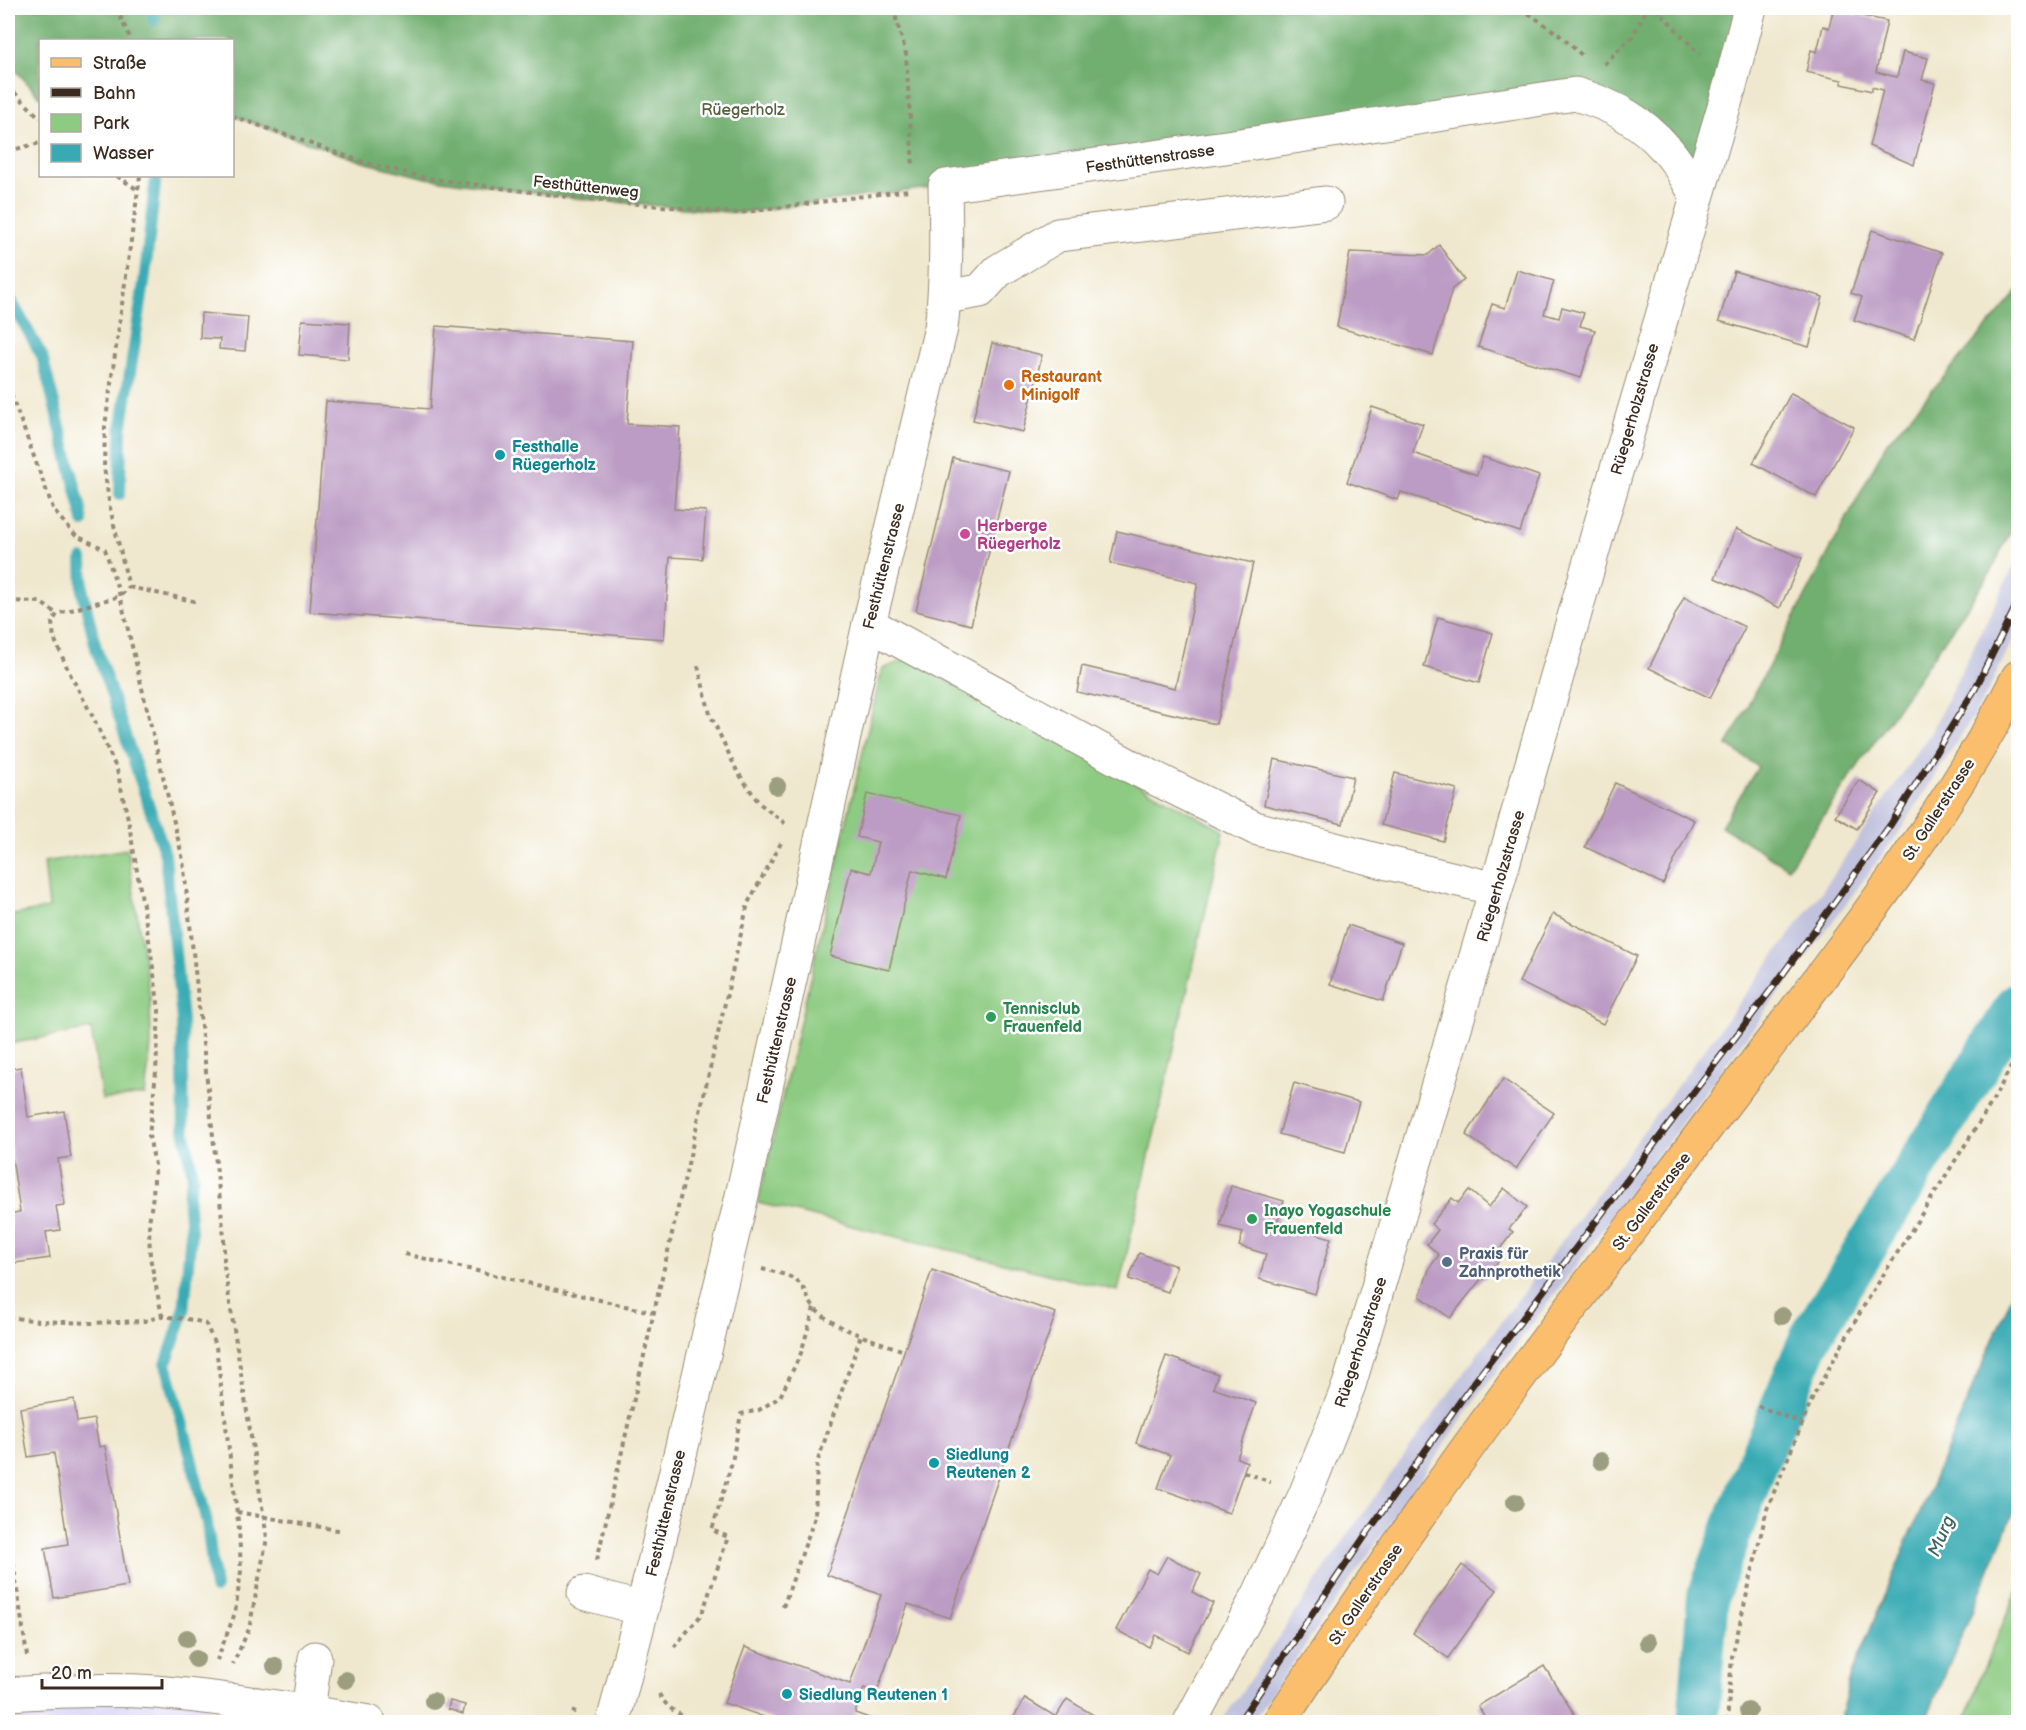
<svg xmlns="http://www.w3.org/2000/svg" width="2026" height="1730" font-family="'Balsamiq Sans',sans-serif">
  <rect width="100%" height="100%" fill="#fff"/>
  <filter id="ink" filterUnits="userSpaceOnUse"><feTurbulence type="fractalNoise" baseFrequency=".0167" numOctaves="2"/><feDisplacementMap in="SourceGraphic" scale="12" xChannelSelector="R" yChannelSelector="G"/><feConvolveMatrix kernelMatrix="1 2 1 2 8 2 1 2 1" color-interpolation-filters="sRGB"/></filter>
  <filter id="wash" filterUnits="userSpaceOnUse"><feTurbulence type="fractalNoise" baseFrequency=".008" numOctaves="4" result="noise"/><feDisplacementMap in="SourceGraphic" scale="24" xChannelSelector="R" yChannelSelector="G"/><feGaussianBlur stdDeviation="1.35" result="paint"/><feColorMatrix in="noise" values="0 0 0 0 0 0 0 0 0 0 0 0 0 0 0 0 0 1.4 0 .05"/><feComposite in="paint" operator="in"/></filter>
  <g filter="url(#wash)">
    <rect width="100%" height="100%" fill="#f0e8ce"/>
    <!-- built -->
    <path fill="#dbd6f7" d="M8,1694L213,1698L207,1722H8Z"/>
    <!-- industrial -->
    <path fill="#c1c2dd" d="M2018,558V629L1984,699L1898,834L1479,1395L1252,1722H1221L1354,1526L1467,1368L1820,894L1931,732Z"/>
    <!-- green -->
    <g fill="#8ccb81" stroke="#647a50" stroke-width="1.5">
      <path d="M907,659L1224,831L1118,1291L758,1203L882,669Z"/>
      <path d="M127,849L150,998L151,1045L145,1095L102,1100L91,1029L8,1044V916L49,908L44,862Z"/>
      <path d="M2018,1589V1722H1965L1980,1677Z"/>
    </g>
    <!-- forest -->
    <g fill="#71af6f" stroke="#566c46" stroke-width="1.5">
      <path d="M8,8H1750L1697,196L1599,101L738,213L583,199L426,178L363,162L233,116L232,40H40V97L8,62Z"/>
      <path d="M2018,291V517L1989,575L1788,868L1721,826L1758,767L1727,745L1886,444Z"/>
    </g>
    <!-- water -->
    <path fill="#39aab3" stroke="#3a6a68" stroke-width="1.5" d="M2018,1281V1503L1925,1722H1839L1851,1674Z"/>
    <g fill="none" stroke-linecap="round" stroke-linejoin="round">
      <!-- stream -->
      <g stroke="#39aab3" stroke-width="12">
        <path d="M152,8L154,20"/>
        <path d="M8,295L42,356L81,509L83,522"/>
        <path d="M120,494L121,431L144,283L156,176"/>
        <path d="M82,559L83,593L96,648L165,854L182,1021L184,1129L193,1177L188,1195L191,1232L184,1311L166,1364L184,1429L207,1523L215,1588"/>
      </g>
      <!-- canal -->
      <path stroke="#39aab3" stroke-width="42" d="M1698,1722L1708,1596L1756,1466L1811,1336L2018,1003"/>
    </g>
    <g id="blocks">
      <!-- building -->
      <g fill="#bc9bc4">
        <path d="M1833,10L1887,21L1876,72L1897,77L1903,52L1928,58L1922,80L1935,83L1914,165L1869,146L1883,90L1872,87V91L1842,84V80L1806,72L1811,50L1817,52L1823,26L1829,28Z"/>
        <path d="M1872,230L1942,253L1914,339L1854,320L1862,297L1851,293Z"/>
        <path d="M1439,245L1464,280L1452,289L1433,355L1337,327L1350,252L1428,255Z"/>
        <path d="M1517,270L1554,281L1544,314L1559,318L1562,307L1584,313L1580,326L1595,330L1581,378L1478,347L1492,304L1505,308Z"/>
        <path d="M1734,271L1823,297L1809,347L1719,321Z"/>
        <path d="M201,313L248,317L245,351L219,349L220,339L200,338Z"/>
        <path d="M302,320L350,323L348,359L299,355Z"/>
        <path d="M436,326L633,341L627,424L680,427L674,509L706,511L702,559L670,557L664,639L310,612L326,401L430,409Z"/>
        <path d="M992,343L1042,355L1023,432L973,420Z"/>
        <path d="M1791,393L1854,427L1816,497L1753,463Z"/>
        <path d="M1372,407L1423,424L1413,453L1477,475L1483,457L1539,476L1520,532L1401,492L1398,500L1347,482Z"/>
        <path d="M953,458L1009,471L971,625L916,611Z"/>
        <path d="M1736,529L1802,558L1780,608L1715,578Z"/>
        <path d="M1117,531L1253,563L1216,724L1077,692L1082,666L1175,688L1198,583L1110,563Z"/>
        <path d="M1684,597L1745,627L1710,698L1649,668Z"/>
        <path d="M1438,617L1493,633L1479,683L1424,667Z"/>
        <path d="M1274,759L1353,777L1343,824L1264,805Z"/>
        <path d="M1395,773L1457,789L1443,841L1381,825Z"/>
        <path d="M1859,780L1880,793L1857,829L1835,816Z"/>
        <path d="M1615,783L1694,820L1663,884L1585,847Z"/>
        <path d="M867,794L961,815L946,879L912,870L889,970L830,956L851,868L871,873L878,842L857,837Z"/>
        <path d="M1553,914L1637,956L1603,1024L1519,982Z"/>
        <path d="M1348,925L1402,943L1383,1001L1330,984Z"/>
        <path d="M21,1067L28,1117L64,1111L71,1157L58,1159L65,1205L56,1206L60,1230L46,1232L50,1258L8,1264V1214L20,1212L8,1131V1069Z"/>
        <path d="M1503,1079L1554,1113L1516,1169L1466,1135Z"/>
        <path d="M1294,1083L1359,1102L1345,1152L1279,1134Z"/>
        <path d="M1231,1186L1284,1201L1277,1222L1331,1238L1315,1294L1259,1279L1266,1254L1239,1246L1243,1232L1220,1226Z"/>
        <path d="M1504,1188L1527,1207L1509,1229L1513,1232L1496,1254L1501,1258L1484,1279L1482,1278L1450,1318L1420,1296L1430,1267L1439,1255L1427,1244L1438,1230L1431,1224L1452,1198L1458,1203L1469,1190L1489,1207Z"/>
        <path d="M1139,1253L1176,1266L1168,1292L1129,1279Z"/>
        <path d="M932,1270L1056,1313L950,1618L908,1604L877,1692L864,1688L855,1713L872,1719L871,1722H779L724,1703L745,1647L850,1684L881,1595L827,1575Z"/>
        <path d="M1166,1356L1218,1374L1213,1388L1256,1403L1237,1458L1247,1462L1229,1513L1158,1488L1170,1455L1136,1443Z"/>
        <path d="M74,1399L77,1422L94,1419L99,1447L105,1446L128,1586L54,1598L45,1548L68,1544L54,1453L28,1457L20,1408Z"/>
        <path d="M1167,1556L1201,1574L1192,1592L1213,1603L1188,1652L1155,1635L1149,1647L1116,1630L1148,1569L1157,1574Z"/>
        <path d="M1462,1565L1497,1590L1448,1658L1413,1633Z"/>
        <path d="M1544,1666L1579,1722H1488L1478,1706Z"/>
        <path d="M1025,1698L1056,1717L1067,1699L1105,1722H1011Z"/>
        <path d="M450,1701L465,1705L463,1714L448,1709Z"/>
      </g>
    </g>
  </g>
  <g filter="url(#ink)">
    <use href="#blocks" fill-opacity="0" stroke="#968976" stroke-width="1.5"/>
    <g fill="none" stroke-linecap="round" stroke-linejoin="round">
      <defs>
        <g id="minor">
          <path d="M945,297L980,291L998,271L1058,235L1326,203"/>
          <path d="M869,624L1134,768L1255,828L1384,862L1496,889"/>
          <path d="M584,1593L642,1609"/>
          <path d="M8,1694C56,1691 106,1689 155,1692C227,1698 298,1710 369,1722"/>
          <path d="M308,1712L315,1658"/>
          <path d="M613,1722L654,1563L741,1200L869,624L941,328C947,280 946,233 945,186L1254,143L1575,94C1611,104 1642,121 1666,149C1679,162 1687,181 1697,196"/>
          <path d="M1190,1722L1259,1594L1305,1495L1349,1385L1496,889L1598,533L1730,86L1750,8"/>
        </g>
        <path id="major" d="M1279,1722C1324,1655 1369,1586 1416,1520C1512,1383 1615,1250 1715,1116C1820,976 1938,834 2018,677"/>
      </defs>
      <!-- minor casing -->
      <use href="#minor" stroke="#968976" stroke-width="35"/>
      <!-- major casing -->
      <use href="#major" stroke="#968976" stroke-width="35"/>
      <!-- path -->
      <g stroke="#968976" stroke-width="4" stroke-dasharray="4.5 4.5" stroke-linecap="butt">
        <path d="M116,8L131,40"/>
        <path d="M893,8L906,54L913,167"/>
        <path d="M1521,8L1558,34L1584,57"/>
        <path d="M1656,8L1700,55"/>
        <path d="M1604,64L1632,37L1647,8"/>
        <path d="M8,86L40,118"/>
        <path d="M232,116L363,162L426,178L583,199L738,213L909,190"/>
        <path d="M8,151L40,143"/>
        <path d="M117,176L138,190"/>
        <path d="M140,176L105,426L104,467L110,508L129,587L120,596L57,614L52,623L54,638L69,672L95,721L117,770L128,819L150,946L159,1010L156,1072L149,1136L155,1165L153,1195L149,1223L150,1257L162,1316"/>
        <path d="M8,386L54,511L76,536L105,549L120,596L183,860L224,1237V1266L267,1538L249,1629L233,1664"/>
        <path d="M129,587L198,602"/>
        <path d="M8,601L40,602L57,614"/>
        <path d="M698,666L710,714L737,771L759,803L787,825"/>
        <path d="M405,1254L655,1313"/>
        <path d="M762,1269C777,1273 794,1274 803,1288C807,1295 810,1303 815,1309C838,1331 875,1340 904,1351"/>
        <path d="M8,1317L39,1321L91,1323L145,1321L162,1316L194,1320L206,1324L216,1347L239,1529L241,1571L235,1613L217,1660"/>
        <path d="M1758,1406L1802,1423"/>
        <path d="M1244,1472L1271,1482"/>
        <path d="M237,1512L343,1531"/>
        <path d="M8,1527L27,1656"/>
        <path d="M597,1560L748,903L781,843"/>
        <path d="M783,1607L815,1517L817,1463L861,1335"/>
        <path d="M674,1647L702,1614L728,1537L712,1530L732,1462L741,1414L759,1410L780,1397L801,1353L814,1308"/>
        <path d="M659,1694C668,1710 681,1716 697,1722"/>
        <path d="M570,1722L576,1706"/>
        <path d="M1727,1722L1732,1657L1767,1509L1813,1397L1862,1309L1992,1102L2018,1054"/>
      </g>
      <!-- minor -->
      <use href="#minor" stroke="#fff" stroke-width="33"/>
      <!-- major -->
      <use href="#major" stroke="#fabe6d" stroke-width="33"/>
      <defs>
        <path id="rail" d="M1239,1722L1365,1536L1464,1396L1780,978L1891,824L1975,689L2018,602"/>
      </defs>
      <!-- rail casing -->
      <use href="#rail" stroke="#3b2a1e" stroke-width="7"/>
      <!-- rail -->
      <use href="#rail" stroke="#fff" stroke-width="4.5" stroke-dasharray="14" stroke-linecap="butt"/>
    </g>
    <!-- trees -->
    <g fill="#9c9e80">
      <circle cx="777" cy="786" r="9"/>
      <circle cx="1782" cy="1316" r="9"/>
      <circle cx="1601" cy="1461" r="9"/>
      <circle cx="1515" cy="1502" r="9"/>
      <circle cx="187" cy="1638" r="9"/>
      <circle cx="1648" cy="1642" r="9"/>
      <circle cx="196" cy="1659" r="9"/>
      <circle cx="275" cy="1666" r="9"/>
      <circle cx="346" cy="1680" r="9"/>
      <circle cx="433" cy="1701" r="9"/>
      <circle cx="1748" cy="1711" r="9"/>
    </g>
  </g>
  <!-- markers -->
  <circle fill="#e8710a" stroke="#fff" stroke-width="2" cx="1009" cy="385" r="6"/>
  <g fill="#0f9aa8" stroke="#fff" stroke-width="2">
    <circle cx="500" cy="455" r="6"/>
    <circle cx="934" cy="1463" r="6"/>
    <circle cx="787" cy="1694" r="6"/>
  </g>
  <circle fill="#d1479c" stroke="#fff" stroke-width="2" cx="965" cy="534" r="6"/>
  <g fill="#2e9e5b" stroke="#fff" stroke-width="2">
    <circle cx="991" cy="1017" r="6"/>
    <circle cx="1252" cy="1219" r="6"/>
  </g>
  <circle fill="#5c6f8a" stroke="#fff" stroke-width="2" cx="1447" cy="1262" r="6"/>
  <g text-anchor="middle" stroke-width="5" stroke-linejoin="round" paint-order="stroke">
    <!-- park labels -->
    <g font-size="16" fill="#576241" stroke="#fff">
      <text x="743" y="115">Rüegerholz</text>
    </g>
    <!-- street labels -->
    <g font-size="16" fill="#3b2a1e" stroke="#fff">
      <text transform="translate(1150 158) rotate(-8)" y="6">Festhüttenstrasse</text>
      <text transform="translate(586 186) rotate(6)" y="6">Festhüttenweg</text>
      <text transform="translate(1634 409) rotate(-74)" y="6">Rüegerholzstrasse</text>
      <text transform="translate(883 566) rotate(-76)" y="6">Festhüttenstrasse</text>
      <text transform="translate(1938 809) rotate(-57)" y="6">St. Gallerstrasse</text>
      <text transform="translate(1500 876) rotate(-74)" y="6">Rüegerholzstrasse</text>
      <text transform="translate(776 1040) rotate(-77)" y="6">Festhüttenstrasse</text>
      <text transform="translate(1651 1201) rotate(-53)" y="6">St. Gallerstrasse</text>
      <text transform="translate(1360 1342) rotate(-72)" y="6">Rüegerholzstrasse</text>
      <text transform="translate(665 1513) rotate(-77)" y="6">Festhüttenstrasse</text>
      <text transform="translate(1365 1594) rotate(-56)" y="6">St. Gallerstrasse</text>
    </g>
    <!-- food labels -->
    <g font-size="16" font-weight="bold" fill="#c56008" stroke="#fff" text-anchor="start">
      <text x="1021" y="382">Restaurant<tspan x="1021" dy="18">Minigolf</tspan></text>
    </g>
    <!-- culture labels -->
    <g font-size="16" font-weight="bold" fill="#0d838f" stroke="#fff" text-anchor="start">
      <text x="512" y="452">Festhalle<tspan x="512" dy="18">Rüegerholz</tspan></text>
      <text x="946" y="1460">Siedlung<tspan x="946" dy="18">Reutenen 2</tspan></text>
      <text x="799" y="1700">Siedlung Reutenen 1</text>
    </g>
    <!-- hotel labels -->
    <g font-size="16" font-weight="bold" fill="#b23c85" stroke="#fff" text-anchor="start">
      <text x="977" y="531">Herberge<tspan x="977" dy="18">Rüegerholz</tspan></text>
    </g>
    <!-- leisure labels -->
    <g font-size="16" font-weight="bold" fill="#27864d" stroke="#fff" text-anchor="start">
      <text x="1003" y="1014">Tennisclub<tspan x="1003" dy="18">Frauenfeld</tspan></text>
      <text x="1264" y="1216">Inayo Yogaschule<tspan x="1264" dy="18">Frauenfeld</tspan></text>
    </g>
    <!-- service labels -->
    <g font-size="16" font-weight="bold" fill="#4e5e75" stroke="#fff" text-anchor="start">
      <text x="1459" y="1259">Praxis für<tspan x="1459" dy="18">Zahnprothetik</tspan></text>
    </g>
    <!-- water labels -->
    <g font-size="18" font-style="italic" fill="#3a6461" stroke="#fff">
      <text transform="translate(1941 1536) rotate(-67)" y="6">Murg</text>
    </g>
  </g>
  <!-- margin -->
  <rect width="2026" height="1730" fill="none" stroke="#fff" stroke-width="30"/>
  <!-- legend -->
  <rect x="39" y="39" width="195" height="138" fill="#ffffff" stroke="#b1aaa5" stroke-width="1.5"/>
  <rect x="51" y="58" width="30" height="9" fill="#fabe6d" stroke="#b1aaa5" stroke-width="1.5"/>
  <text x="93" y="69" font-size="18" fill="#3b2a1e">Straße</text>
  <rect x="51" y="88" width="30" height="9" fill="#3b2a1e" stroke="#b1aaa5" stroke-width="1.5"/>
  <text x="93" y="99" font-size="18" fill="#3b2a1e">Bahn</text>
  <rect x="51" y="114" width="30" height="18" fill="#8ccb81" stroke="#b1aaa5" stroke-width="1.5"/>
  <text x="93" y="129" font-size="18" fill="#3b2a1e">Park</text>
  <rect x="51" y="144" width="30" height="18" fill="#39aab3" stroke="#b1aaa5" stroke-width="1.5"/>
  <text x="93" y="159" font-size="18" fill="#3b2a1e">Wasser</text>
  <!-- scale -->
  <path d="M42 1679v9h120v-9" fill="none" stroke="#3b2a1e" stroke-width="3"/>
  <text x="51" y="1679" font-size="18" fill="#3b2a1e" stroke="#ffffff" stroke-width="4.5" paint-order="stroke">20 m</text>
</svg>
